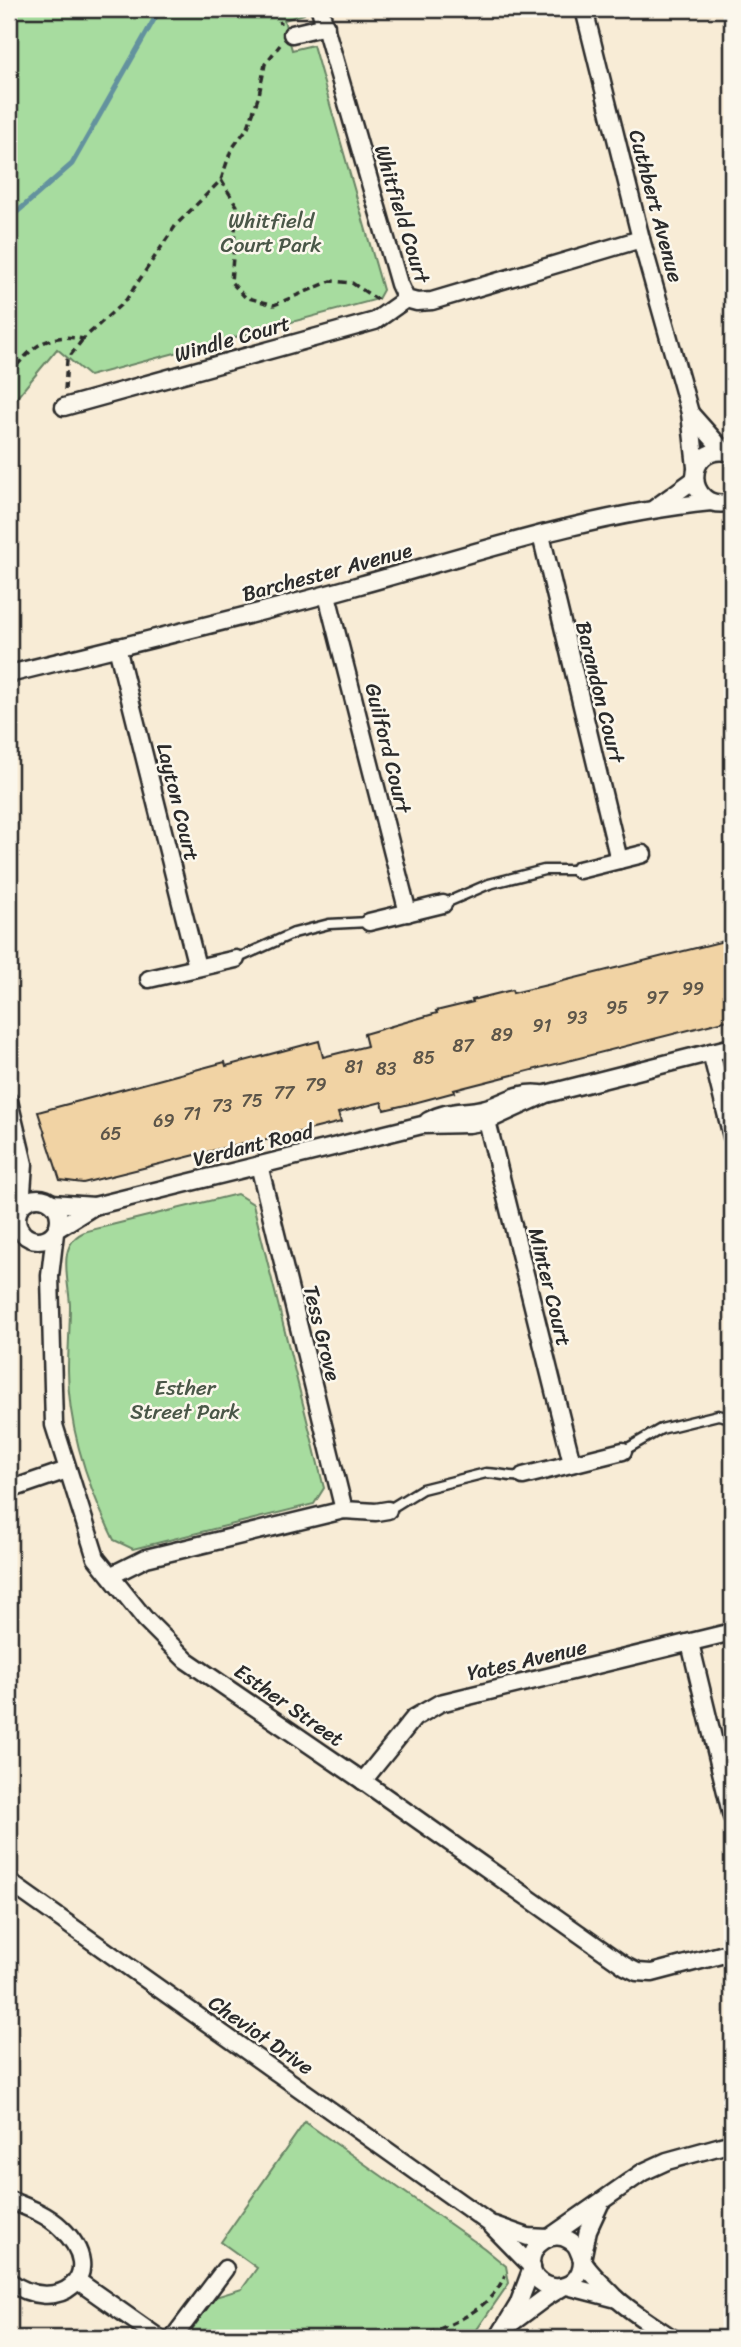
<svg xmlns="http://www.w3.org/2000/svg" width="741" height="2347" font-family="Sriracha,sans-serif">
  <rect width="100%" height="100%" fill="#f8ecd6"/>
  <filter id="ink" filterUnits="userSpaceOnUse"><feTurbulence type="fractalNoise" baseFrequency=".0143" numOctaves="2"/><feDisplacementMap in="SourceGraphic" scale="14" xChannelSelector="R" yChannelSelector="G"/><feConvolveMatrix kernelMatrix="1 2 1 2 8 2 1 2 1" color-interpolation-filters="sRGB"/></filter>
  <g filter="url(#ink)">
    <!-- green -->
    <g fill="#a7dc9f" stroke="#698465" stroke-width="2">
      <path d="M9,9H302L304,14L284,20L292,50L313,45L383,290L378,299L89,376L57,349L9,407Z"/>
      <path d="M237,1194L253,1204L324,1488L314,1504L133,1549L114,1540C89,1489 68,1428 68,1370C68,1349 70,1328 70,1306C69,1280 55,1242 87,1231Z"/>
      <path d="M305,2122L484,2248L506,2266L509,2283L471,2338H186L215,2297L242,2289L257,2268L221,2242Z"/>
    </g>
    <g fill="none" stroke-linecap="round" stroke-linejoin="round">
      <!-- stream -->
      <path stroke="#64929e" stroke-width="5" d="M9,219L72,164L160,9"/>
    </g>
    <!-- building -->
    <path fill="#f1d3a4" stroke="#2b2b2b" stroke-width="2" d="M732,939V1019L454,1090L455,1092L414,1103L384,1110L382,1102L338,1113L341,1122L313,1129L249,1144L248,1142L83,1183L60,1180L38,1112L225,1062L226,1066L319,1041L323,1057L367,1046L364,1034L437,1013L436,1011L473,1002L472,1000L512,990L513,993L547,985Z"/>
    <g fill="none" stroke-linecap="round" stroke-linejoin="round">
      <defs>
        <g id="service">
          <path d="M443,904L489,884L544,870H579"/>
          <path d="M236,959L294,933L329,924L369,922"/>
          <path d="M623,1451L661,1429L718,1415L732,1418"/>
          <path d="M388,1510L422,1489L486,1473C499,1473 510,1478 523,1476"/>
        </g>
        <g id="minor">
          <path d="M320,9L399,284L406,299L417,302L432,301L641,239"/>
          <path d="M584,9L641,239L690,413L696,467"/>
          <path d="M292,34L326,26"/>
          <path d="M64,407L375,321L406,299"/>
          <path d="M690,413L723,450"/>
          <path d="M732,453C682,440 684,515 732,502"/>
          <path d="M655,508L695,479"/>
          <path d="M541,535L619,860"/>
          <path d="M327,595L408,913"/>
          <path d="M117,647L197,967"/>
          <path d="M9,674C126,645 244,618 360,585C475,553 592,514 711,502"/>
          <path d="M579,870L643,854"/>
          <path d="M369,922L443,904"/>
          <path d="M149,979L236,959"/>
          <path d="M711,1052L732,1137"/>
          <path d="M9,1101L24,1164L21,1206"/>
          <path d="M484,1109L572,1463"/>
          <path d="M428,1121C447,1110 462,1113 482,1109C505,1104 515,1091 541,1094"/>
          <path d="M259,1165L344,1510"/>
          <circle cx="38" cy="1219" r="21"/>
          <path d="M52,1203L94,1206L422,1125L469,1124L487,1121L546,1094L732,1047"/>
          <path d="M57,1229L94,1206"/>
          <path d="M55,1233L50,1276L54,1425L96,1558L145,1619L186,1660L363,1781L625,1966L637,1972L652,1973L732,1952"/>
          <path d="M523,1476L623,1451"/>
          <path d="M9,1490L67,1470"/>
          <path d="M112,1575L146,1558L344,1510L376,1512L388,1510"/>
          <path d="M690,1643L732,1817"/>
          <path d="M363,1781L414,1718L440,1703L732,1632"/>
          <path d="M9,1882L489,2223L532,2267"/>
          <path d="M9,2200C27,2207 47,2214 61,2228C112,2276 56,2317 9,2281"/>
          <path d="M494,2225L528,2237L548,2238"/>
          <path d="M550,2237L643,2172L667,2161L732,2143"/>
          <path d="M582,2260L588,2230L600,2204"/>
          <path d="M582,2261C581,2296 532,2295 531,2263C531,2244 552,2230 569,2240C579,2245 578,2253 583,2261C588,2272 607,2288 615,2297C632,2313 653,2325 672,2338"/>
          <path d="M78,2281L159,2338"/>
          <path d="M567,2286L617,2299"/>
          <path d="M510,2324L545,2298L563,2287"/>
          <path d="M173,2338L225,2269"/>
          <path d="M498,2338L518,2305L532,2268"/>
        </g>
      </defs>
      <!-- service casing -->
      <use href="#service" stroke="#2b2b2b" stroke-width="13"/>
      <!-- minor casing -->
      <use href="#minor" stroke="#2b2b2b" stroke-width="21"/>
      <!-- path -->
      <g stroke="#2b2b2b" stroke-width="3.5" stroke-dasharray="7 5" stroke-linecap="butt">
        <path d="M277,9L280,24"/>
        <path d="M9,16L16,9"/>
        <path d="M221,180L237,206L231,282L245,297L274,305L331,281L352,283L378,300"/>
        <path d="M9,375C31,348 46,332 83,339L126,300L176,225L221,180L231,150L248,127L259,95L265,64L280,45"/>
        <path d="M65,390L67,360L83,339"/>
        <path d="M417,2338C450,2325 490,2311 505,2275"/>
      </g>
      <!-- service -->
      <use href="#service" stroke="#fbf7ec" stroke-width="8"/>
      <!-- minor -->
      <use href="#minor" stroke="#fbf7ec" stroke-width="16"/>
    </g>
  </g>
  <g text-anchor="middle" stroke-width="5" stroke-linejoin="round" paint-order="stroke">
    <!-- number labels -->
    <g font-size="18" fill="#5c5549">
      <text x="693" y="995">99</text>
      <text x="657" y="1004">97</text>
      <text x="617" y="1014">95</text>
      <text x="577" y="1024">93</text>
      <text x="542" y="1032">91</text>
      <text x="502" y="1041">89</text>
      <text x="463" y="1052">87</text>
      <text x="424" y="1064">85</text>
      <text x="354" y="1073">81</text>
      <text x="386" y="1075">83</text>
      <text x="316" y="1091">79</text>
      <text x="284" y="1099">77</text>
      <text x="252" y="1107">75</text>
      <text x="222" y="1112">73</text>
      <text x="192" y="1120">71</text>
      <text x="164" y="1127">69</text>
      <text x="111" y="1140">65</text>
    </g>
    <!-- street labels -->
    <g font-size="21" fill="#2b2b2b" stroke="#fbf7ec">
      <text transform="translate(656 206) rotate(75)" y="7">Cuthbert Avenue</text>
      <text transform="translate(402 214) rotate(73)" y="7">Whitfield Court</text>
      <text transform="translate(232 339) rotate(-16)" y="7">Windle Court</text>
      <text transform="translate(327 572) rotate(-15)" y="7">Barchester Avenue</text>
      <text transform="translate(600 692) rotate(76)" y="7">Barandon Court</text>
      <text transform="translate(388 748) rotate(76)" y="7">Guilford Court</text>
      <text transform="translate(178 802) rotate(76)" y="7">Layton Court</text>
      <text transform="translate(253 1145) rotate(-14)" y="7">Verdant Road</text>
      <text transform="translate(550 1287) rotate(76)" y="7">Minter Court</text>
      <text transform="translate(322 1333) rotate(76)" y="7">Tess Grove</text>
      <text transform="translate(527 1660) rotate(-13)" y="7">Yates Avenue</text>
      <text transform="translate(289 1705) rotate(35)" y="7">Esther Street</text>
      <text transform="translate(261 2035) rotate(35)" y="7">Cheviot Drive</text>
    </g>
    <!-- park labels -->
    <g font-size="21" fill="#4a5748" stroke="#fbf7ec">
      <text x="271" y="228">Whitfield<tspan x="271" dy="24">Court Park</tspan></text>
      <text x="185" y="1395">Esther<tspan x="185" dy="24">Street Park</tspan></text>
    </g>
  </g>
  <!-- margin -->
  <rect width="741" height="2347" fill="none" stroke="#fbf7ec" stroke-width="35"/>
  <rect x="18" y="18" width="706" height="2312" fill="none" stroke="#2b2b2b" stroke-width="2.5" filter="url(#ink)"/>
</svg>
